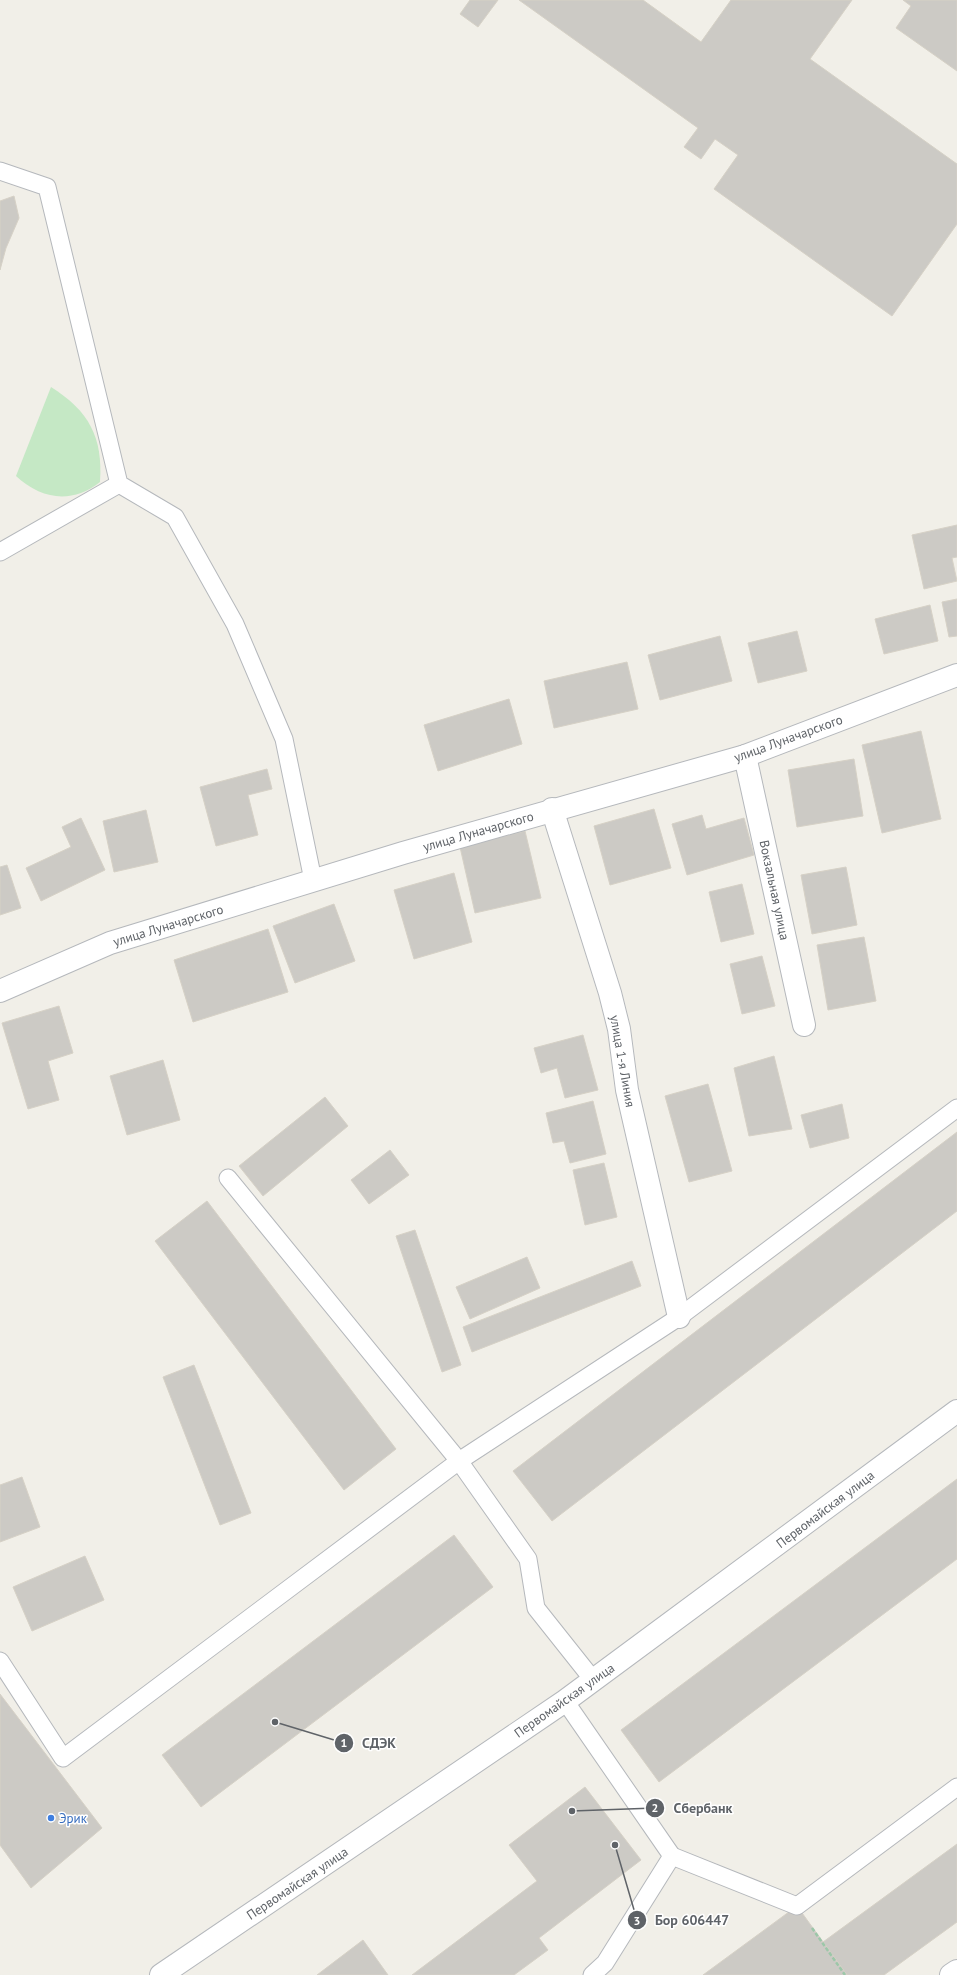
<svg xmlns="http://www.w3.org/2000/svg" width="957" height="1975" font-family="'PT Sans',sans-serif">
  <rect width="100%" height="100%" fill="#f1efe8"/>
  <!-- green -->
  <path fill="#c5e8c5" d="M51,387C89,411 103,437 100,482C72,504 42,500 16,476Z"/>
  <!-- building -->
  <g fill="#cccac5" stroke="#d6d1c6">
    <path d="M470,0H498L478,27L460,14Z"/>
    <path d="M519,0H643L701,42L731,0H852L810,59L957,164V224L892,316L714,189L738,155L715,139L701,159L684,147L698,128Z"/>
    <path d="M903,0H957V71L896,28L911,6Z"/>
    <path d="M14,196L19,218L6,248L0,270V201Z"/>
    <path d="M957,525V557L952,558L957,581L924,589L912,535Z"/>
    <path d="M957,599V636L949,637L942,602Z"/>
    <path d="M930,605L938,641L884,654L875,619Z"/>
    <path d="M797,631L807,671L758,683L748,643Z"/>
    <path d="M720,636L732,681L660,700L648,655Z"/>
    <path d="M627,662L638,709L554,728L544,681Z"/>
    <path d="M509,699L522,744L438,771L424,725Z"/>
    <path d="M921,731L941,819L882,833L862,745Z"/>
    <path d="M854,759L863,816L797,827L788,770Z"/>
    <path d="M267,769L272,789L248,795L258,835L216,846L200,787Z"/>
    <path d="M654,809L671,868L610,885L594,826Z"/>
    <path d="M146,810L158,862L114,872L103,821Z"/>
    <path d="M702,815L706,829L744,818L754,855L687,875L672,824Z"/>
    <path d="M81,818L105,870L41,901L26,868L71,847L62,827Z"/>
    <path d="M525,831L541,898L475,913L460,847Z"/>
    <path d="M7,865L21,908L0,915V867Z"/>
    <path d="M846,867L857,925L812,934L801,875Z"/>
    <path d="M454,873L472,942L414,959L394,890Z"/>
    <path d="M742,884L754,934L721,942L709,892Z"/>
    <path d="M334,904L355,961L295,983L273,926Z"/>
    <path d="M268,929L288,992L193,1022L174,960Z"/>
    <path d="M864,937L876,1001L828,1010L817,945Z"/>
    <path d="M762,956L775,1006L742,1014L730,964Z"/>
    <path d="M59,1006L73,1053L48,1061L59,1100L28,1109L2,1023Z"/>
    <path d="M583,1035L598,1090L565,1098L557,1068L541,1073L534,1048Z"/>
    <path d="M774,1056L792,1129L749,1136L734,1068Z"/>
    <path d="M163,1060L180,1120L127,1135L110,1076Z"/>
    <path d="M708,1084L732,1171L689,1182L665,1096Z"/>
    <path d="M325,1097L348,1126L263,1196L239,1166Z"/>
    <path d="M593,1101L606,1154L570,1163L564,1141L553,1143L546,1113Z"/>
    <path d="M842,1104L849,1138L810,1148L801,1115Z"/>
    <path d="M957,1132V1211L552,1521L513,1471Z"/>
    <path d="M390,1150L409,1175L369,1204L351,1180Z"/>
    <path d="M604,1163L617,1217L585,1225L573,1170Z"/>
    <path d="M207,1201L396,1449L344,1490L155,1241Z"/>
    <path d="M415,1230L461,1365L442,1372L396,1236Z"/>
    <path d="M527,1257L540,1288L470,1319L456,1287Z"/>
    <path d="M632,1261L641,1286L472,1352L463,1327Z"/>
    <path d="M194,1365L251,1513L220,1525L163,1377Z"/>
    <path d="M22,1477L40,1527L0,1542V1485Z"/>
    <path d="M957,1479V1559L659,1782L621,1730Z"/>
    <path d="M454,1535L493,1587L201,1807L162,1755Z"/>
    <path d="M85,1556L104,1600L32,1631L13,1587Z"/>
    <path d="M0,1694L102,1828L31,1888L0,1845Z"/>
    <path d="M585,1787L641,1860L539,1938L548,1950L514,1975H412L537,1881L509,1845Z"/>
    <path d="M957,1844V1922L884,1975H847L823,1942Z"/>
    <path d="M797,1906L847,1975H703Z"/>
    <path d="M363,1940L388,1975H317Z"/>
  </g>
  <g fill="none" stroke-linecap="round" stroke-linejoin="round">
    <defs>
      <g id="lane">
        <path d="M0,171L47,187L119,484L175,517L235,624L284,739L313,880"/>
        <path d="M0,552L119,484"/>
        <path d="M228,1178L459,1461L528,1559L536,1608L594,1681"/>
        <path d="M0,1661L63,1758L459,1461L679,1317L957,1108"/>
        <path d="M565,1701L672,1856L605,1963L592,1975"/>
        <path d="M672,1856L797,1906L957,1787"/>
      </g>
      <g id="street">
        <path d="M745,756L804,1025"/>
        <path d="M552,809L610,993L619,1029L627,1090L679,1317"/>
        <path d="M0,991L110,943L403,853L745,756L957,675"/>
        <path d="M161,1975L565,1701L957,1411"/>
        <path d="M951,1975L957,1971"/>
      </g>
    </defs>
    <!-- lane casing -->
    <use href="#lane" stroke="#b5b8bc" stroke-width="19"/>
    <!-- street casing -->
    <use href="#street" stroke="#b5b8bc" stroke-width="24"/>
    <!-- path -->
    <path stroke="#9cc7a9" stroke-width="2.5" stroke-dasharray="4 2" stroke-linecap="butt" d="M812,1928L845,1975"/>
    <!-- lane -->
    <use href="#lane" stroke="#fff" stroke-width="17"/>
    <!-- street -->
    <use href="#street" stroke="#fff" stroke-width="22"/>
  </g>
  <!-- markers -->
  <circle fill="#3f7fe0" stroke="#fff" stroke-width="1.5" cx="51" cy="1818" r="4"/>
  <g text-anchor="middle" stroke-width="3" stroke-linejoin="round" paint-order="stroke">
    <!-- street labels -->
    <g font-size="13" fill="#5f6368" stroke="#fff">
      <text transform="translate(788 738) rotate(-20)" y="5">улица Луначарского</text>
      <text transform="translate(478 831) rotate(-16)" y="5">улица Луначарского</text>
      <text transform="translate(775 890) rotate(78)" y="5">Вокзальная улица</text>
      <text transform="translate(168 925) rotate(-17)" y="5">улица Луначарского</text>
      <text transform="translate(623 1061) rotate(80)" y="5">улица 1-я Линия</text>
      <text transform="translate(825 1509) rotate(-37)" y="5">Первомайская улица</text>
      <text transform="translate(564 1700) rotate(-35)" y="5">Первомайская улица</text>
      <text transform="translate(297 1883) rotate(-34)" y="5">Первомайская улица</text>
    </g>
    <!-- shop labels -->
    <g font-size="13" fill="#366cbe" stroke="#fff" text-anchor="start">
      <text x="59" y="1823">Эрик</text>
    </g>
  </g>
  <!-- callouts -->
  <path fill="none" stroke="#5f6368" stroke-width="1.5" d="M275 1722L344 1743M572 1811L655 1808M615 1845L637 1920"/>
  <g fill="#5f6368" stroke="#fff" stroke-width="1.5">
    <circle cx="275" cy="1722" r="4"/>
    <circle cx="572" cy="1811" r="4"/>
    <circle cx="615" cy="1845" r="4"/>
    <circle cx="344" cy="1743" r="10"/>
    <circle cx="655" cy="1808" r="10"/>
    <circle cx="637" cy="1920" r="10"/>
  </g>
  <g font-size="12" text-anchor="middle" font-weight="bold" fill="#fff">
    <text x="344" y="1747">1</text>
    <text x="655" y="1812">2</text>
    <text x="637" y="1925">3</text>
  </g>
  <g font-size="14" text-anchor="middle" font-weight="bold" fill="#5f6368" stroke="#fff" stroke-width="3" stroke-linejoin="round" paint-order="stroke">
    <text x="379" y="1748">СДЭК</text>
    <text x="703" y="1813">Сбербанк</text>
    <text x="692" y="1925">Бор 606447</text>
  </g>
</svg>
